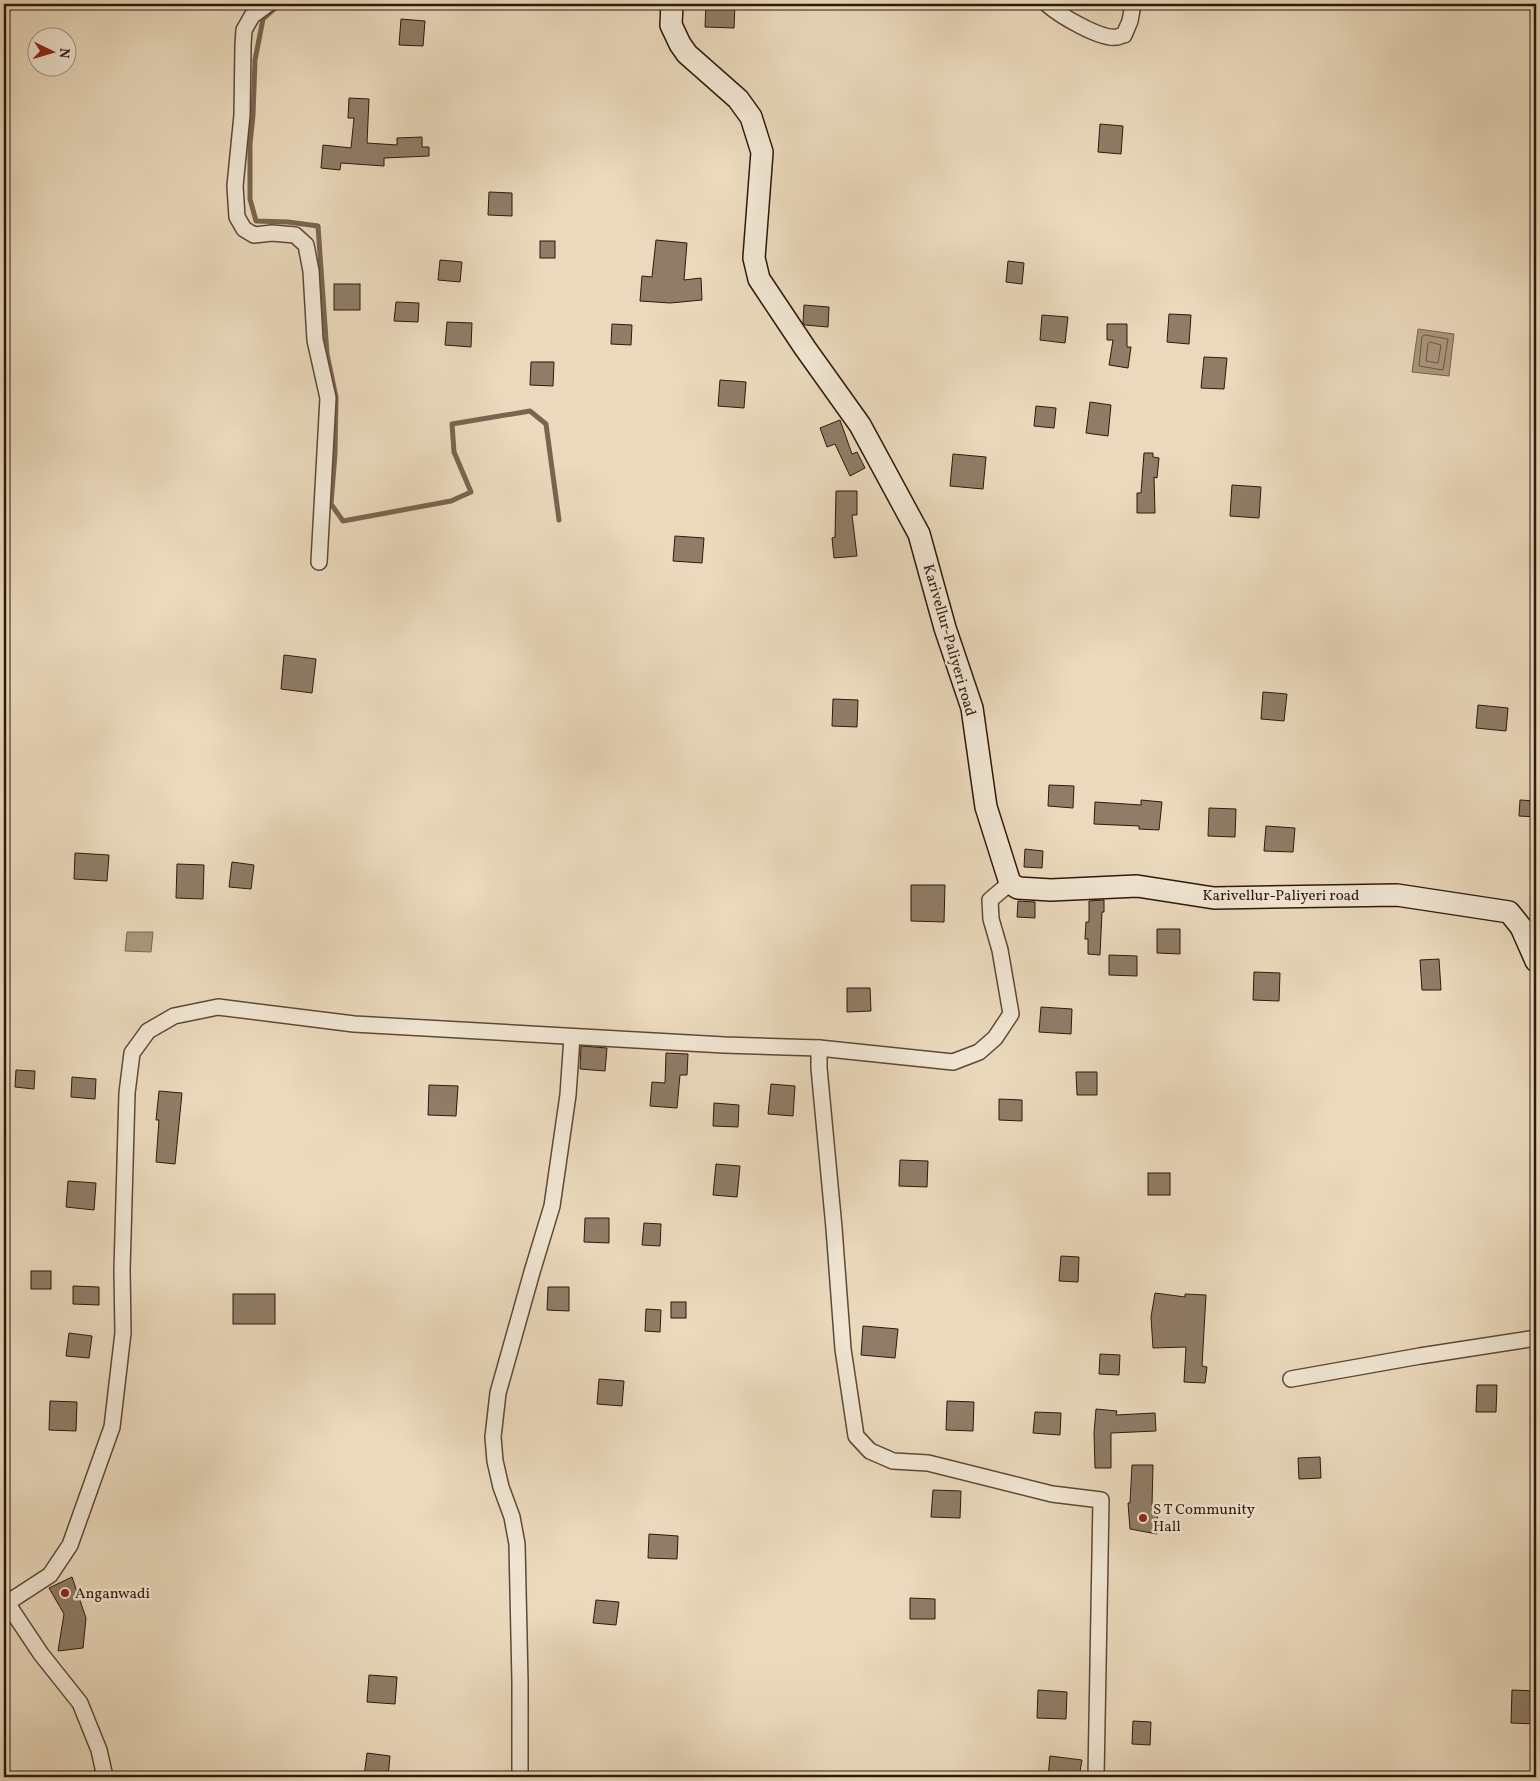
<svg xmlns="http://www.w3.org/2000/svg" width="1540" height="1781" font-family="Vollkorn,serif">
  <rect width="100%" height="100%" fill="#ead9bc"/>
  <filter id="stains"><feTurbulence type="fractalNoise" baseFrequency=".004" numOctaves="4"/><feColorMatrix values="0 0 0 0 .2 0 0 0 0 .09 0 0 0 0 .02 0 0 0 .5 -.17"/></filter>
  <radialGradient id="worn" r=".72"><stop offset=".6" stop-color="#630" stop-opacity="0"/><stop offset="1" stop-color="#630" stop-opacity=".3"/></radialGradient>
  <!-- water -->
  <g fill="#aa987f" stroke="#786550">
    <path d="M1418,329L1454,334L1449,376L1412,372Z"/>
    <path d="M127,932H153L151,952L125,951Z"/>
  </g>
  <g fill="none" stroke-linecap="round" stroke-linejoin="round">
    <!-- shore -->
    <g stroke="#6c5844" stroke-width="1">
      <path d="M1425,335L1448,339L1443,370L1419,366L1422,337Z"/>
      <path d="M1430,342L1441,345L1438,363L1426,361L1428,344Z"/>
    </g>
    <!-- stream -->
    <path stroke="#786550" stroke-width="5" d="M280,4L263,19L255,60L253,115L250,144V199L256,221L288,222L318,226L327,354L336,397L335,454L331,504L343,521L451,501L471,492L454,452L452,424L530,411L546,424L559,520"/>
  </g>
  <!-- building -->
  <g fill="#8f7d67" stroke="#2d190a">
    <path d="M706,4H735L734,28L705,27Z"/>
    <path d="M401,19L425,21L423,46L399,45Z"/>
    <path d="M349,98L369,99L367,143L397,145V138L422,137V147H429V156L384,158V166L341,163L340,170L321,168L323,145L351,148L354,118H348Z"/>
    <path d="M1100,124L1123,126L1121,154L1098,152Z"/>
    <path d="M489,192L512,193V216L488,215Z"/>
    <path d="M656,240L687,243L684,280L701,278L702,300L670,303L640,301L642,276L652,277Z"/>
    <rect x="540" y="241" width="15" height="17"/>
    <path d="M440,260L462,262L460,282L438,280Z"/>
    <path d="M1008,261L1024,263L1022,284L1006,282Z"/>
    <rect x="334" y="284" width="26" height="26"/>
    <path d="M396,302L419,303L418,322L394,321Z"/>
    <path d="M804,305L829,307L828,327L805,325L803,323Z"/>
    <path d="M1169,314L1191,315L1189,344L1167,342Z"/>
    <path d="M1042,315L1068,317L1065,343L1040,340Z"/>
    <path d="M447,322L472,323L471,347L445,345Z"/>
    <path d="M612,324L632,325L631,345L611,344Z"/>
    <path d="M1107,324H1127V347H1131L1128,368L1109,365L1113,340H1107Z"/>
    <path d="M1204,357L1227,358L1224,389L1201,388Z"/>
    <path d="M531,362H554L553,386L530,385Z"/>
    <path d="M720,380L746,382L744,408L718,406Z"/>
    <path d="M1090,402L1111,405L1108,436L1086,433Z"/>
    <path d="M1036,406L1056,408L1054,428L1034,426Z"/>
    <path d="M840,420L852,454L857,452L865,468L850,476L835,444L827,447L820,428Z"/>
    <path d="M1144,453H1153V457L1159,458L1157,478L1154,477L1155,513H1137V493H1141Z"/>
    <path d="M953,454L986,457L983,489L950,486Z"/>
    <path d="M1232,485L1261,487L1259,518L1230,516Z"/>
    <path d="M836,491H857V515H852L857,556L834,558L832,538L835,537Z"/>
    <path d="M675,536L704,538L702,563L673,561Z"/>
    <path d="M284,655L316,659L312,693L281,689Z"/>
    <path d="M1263,692L1287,694L1284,721L1261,719Z"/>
    <path d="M833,699L858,700L857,727L832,726Z"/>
    <path d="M1478,705L1508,708L1506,731L1476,728Z"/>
    <path d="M1049,785L1074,786L1073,808L1048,806Z"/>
    <path d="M1141,800L1162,802L1159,830L1139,829V826L1094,824L1095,802L1141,805Z"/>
    <path d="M1520,800L1536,801V817L1519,816Z"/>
    <path d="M1209,808L1236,809L1235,837L1208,836Z"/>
    <path d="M1266,826L1295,828L1293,852L1264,851Z"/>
    <path d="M1025,849L1043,851L1042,868L1024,867Z"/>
    <path d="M75,853L109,855L107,881L74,879Z"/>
    <path d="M232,862L254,865L251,889L229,887Z"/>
    <path d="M177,864L204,865L203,899L176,898Z"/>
    <path d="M911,885H945L944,922L911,921Z"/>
    <path d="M1104,900V912H1102L1100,955L1088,954V939H1085L1086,922H1089V901Z"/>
    <path d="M1018,901L1035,902V918L1017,917Z"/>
    <path d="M1157,929H1180V954L1157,953Z"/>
    <path d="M1109,955L1137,956V976L1109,975Z"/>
    <path d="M1439,959L1441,990H1422L1420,960Z"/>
    <path d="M1254,972L1280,973L1279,1001L1253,1000Z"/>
    <path d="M847,988H870L871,1011L847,1012Z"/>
    <path d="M1041,1007L1072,1009L1071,1034L1039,1032Z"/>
    <path d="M581,1046L607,1048L605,1071L580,1069Z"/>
    <path d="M666,1053L688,1054L687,1075H680L677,1108L650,1106L652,1082L665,1083Z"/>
    <path d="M16,1070L35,1071L34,1089L15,1087Z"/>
    <path d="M1076,1072H1097V1095H1077Z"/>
    <path d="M72,1077L96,1079L95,1099L71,1097Z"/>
    <path d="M771,1084L795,1086L793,1116L768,1114Z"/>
    <path d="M429,1085L458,1086L456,1116L428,1115Z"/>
    <path d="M159,1091L182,1093L175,1164L156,1162L159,1120H156Z"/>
    <path d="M999,1099L1022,1100V1121L999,1120Z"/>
    <path d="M714,1103L739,1105L738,1127L713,1126Z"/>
    <path d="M900,1160L928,1161L927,1187L899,1186Z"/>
    <path d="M716,1164L740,1166L737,1197L713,1195Z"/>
    <rect x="1148" y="1173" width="22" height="22"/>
    <path d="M68,1181L96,1183L94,1210L66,1207Z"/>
    <path d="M585,1218H609V1243L584,1242Z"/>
    <path d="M644,1223L661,1224L660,1246L642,1245Z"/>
    <path d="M1061,1256L1079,1257L1078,1282L1059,1281Z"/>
    <rect x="31" y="1271" width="20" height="18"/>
    <path d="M73,1286L99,1287V1305L73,1304Z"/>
    <path d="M548,1287H569V1311L547,1310Z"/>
    <path d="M1155,1293L1185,1297V1294L1206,1295L1202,1366L1207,1367L1205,1383L1184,1382L1186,1347L1153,1348L1151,1317Z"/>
    <rect x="233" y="1294" width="42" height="30"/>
    <rect x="671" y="1302" width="15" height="16"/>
    <path d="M646,1309L661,1310L660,1332L645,1331Z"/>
    <path d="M863,1326L898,1329L895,1358L861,1355Z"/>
    <path d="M69,1333L92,1336L89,1358L66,1356Z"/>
    <path d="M1100,1354L1120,1355L1119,1375L1099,1374Z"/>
    <path d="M599,1379L624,1381L622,1406L597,1404Z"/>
    <path d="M1477,1385H1497L1496,1412H1476Z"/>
    <path d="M50,1401L77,1402L76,1431L49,1430Z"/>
    <path d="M947,1401L974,1402L973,1431L946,1430Z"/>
    <path d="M1096,1409L1117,1411L1116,1415L1155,1413L1156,1431L1111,1433V1468H1095L1094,1433Z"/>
    <path d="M1035,1412L1061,1413L1060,1435L1033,1433Z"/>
    <path d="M1320,1457L1321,1478L1299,1479L1298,1458Z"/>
    <path d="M1132,1465H1153L1152,1506L1158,1507L1157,1534L1130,1529L1128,1503H1130Z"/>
    <path d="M933,1490L961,1491L960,1518L931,1517Z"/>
    <path d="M649,1534L678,1536L677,1559L648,1558Z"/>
    <path d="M72,1577L86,1618L83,1648L58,1651L64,1614L49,1588Z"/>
    <path d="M910,1598L935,1599V1619H910Z"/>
    <path d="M596,1600L619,1602L616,1625L593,1623Z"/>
    <path d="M369,1675L397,1677L395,1704L367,1702Z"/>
    <path d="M1038,1690L1067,1692L1066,1719L1037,1718Z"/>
    <path d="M1512,1690L1536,1691V1724L1511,1723Z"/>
    <path d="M1133,1721L1151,1722L1150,1745L1132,1744Z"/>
    <path d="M367,1753L390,1756L388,1777H364Z"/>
    <path d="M1050,1756L1082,1760L1079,1777H1048Z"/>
  </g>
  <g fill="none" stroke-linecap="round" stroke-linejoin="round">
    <defs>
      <g id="street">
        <path d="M268,4L252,16L244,30L243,45L242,115L235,186L237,217L244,229L254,235L272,233L295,235L306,245L311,271L315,340L328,398L319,562"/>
        <path d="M1047,4C1059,15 1101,40 1117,37C1119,37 1121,35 1124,35L1130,21L1133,4"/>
        <path d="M819,1048V1068L834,1228L843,1349L856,1436L870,1451L893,1461L928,1463L1052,1494L1101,1500L1096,1777"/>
        <path d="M1291,1379L1420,1356L1536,1338"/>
        <path d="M4,1600L7,1603L41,1654L80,1703L99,1750L105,1777"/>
        <path d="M7,1603L50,1575L70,1545L112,1427L123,1333L122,1270L127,1093L132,1053L148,1031L174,1016L218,1007L354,1024L724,1045L819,1048L953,1062L979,1052L995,1038L1011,1014L1000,950L991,919L990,900L1010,883"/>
        <path d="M520,1777V1682L517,1544L512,1517L501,1487L495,1461L493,1437L498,1393L532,1272L552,1206L568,1095L572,1037"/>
      </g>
      <path id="secondary" d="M672,4L671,25L680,44L687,54L738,99L751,117L762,152L754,258L759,279L805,348L860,425L919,534L945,628L972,708L986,807L1010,883L1018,888L1051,890L1137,886L1214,898L1397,895L1509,912L1521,927L1536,961"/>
    </defs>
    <!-- street casing -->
    <use href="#street" stroke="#5c4936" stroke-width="18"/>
    <!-- secondary casing -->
    <use href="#secondary" stroke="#2d190a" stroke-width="24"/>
    <!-- street -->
    <use href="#street" stroke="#f1e6d3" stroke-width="15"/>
    <!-- secondary -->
    <use href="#secondary" stroke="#f1e6d3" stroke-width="21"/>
  </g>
  <!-- markers -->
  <g fill="#8f2418" stroke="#f1e6d3" stroke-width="2">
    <circle cx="1143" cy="1518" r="5"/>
    <circle cx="65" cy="1593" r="5"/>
  </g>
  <g text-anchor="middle" stroke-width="5" stroke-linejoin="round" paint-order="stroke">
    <!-- street labels -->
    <g font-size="15" fill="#2d190a" stroke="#f1e6d3">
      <text transform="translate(950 640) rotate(74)" y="5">Karivellur-Paliyeri road</text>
      <text x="1281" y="900">Karivellur-Paliyeri road</text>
    </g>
    <!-- poi labels -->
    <g font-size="15" fill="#2d190a" stroke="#f1e6d3" text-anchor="start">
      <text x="1153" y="1514">S T Community<tspan x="1153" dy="17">Hall</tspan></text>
      <text x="75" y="1598">Anganwadi</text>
    </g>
  </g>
  <!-- margin -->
  <rect width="1540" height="1781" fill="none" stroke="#ead9bc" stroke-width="20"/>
  <rect x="5" y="5" width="1530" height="1771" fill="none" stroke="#2d190a" stroke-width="2.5"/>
  <rect x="10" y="10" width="1520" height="1761" fill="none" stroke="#2d190a"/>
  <!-- north arrow -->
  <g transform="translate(52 52) rotate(95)"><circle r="24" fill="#f1e6d3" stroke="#a39483"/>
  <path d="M0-4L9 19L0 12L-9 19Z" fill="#8f2418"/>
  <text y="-8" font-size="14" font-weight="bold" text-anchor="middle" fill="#2d190a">N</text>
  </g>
  <rect width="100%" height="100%" filter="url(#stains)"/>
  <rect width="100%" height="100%" fill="url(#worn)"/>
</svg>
